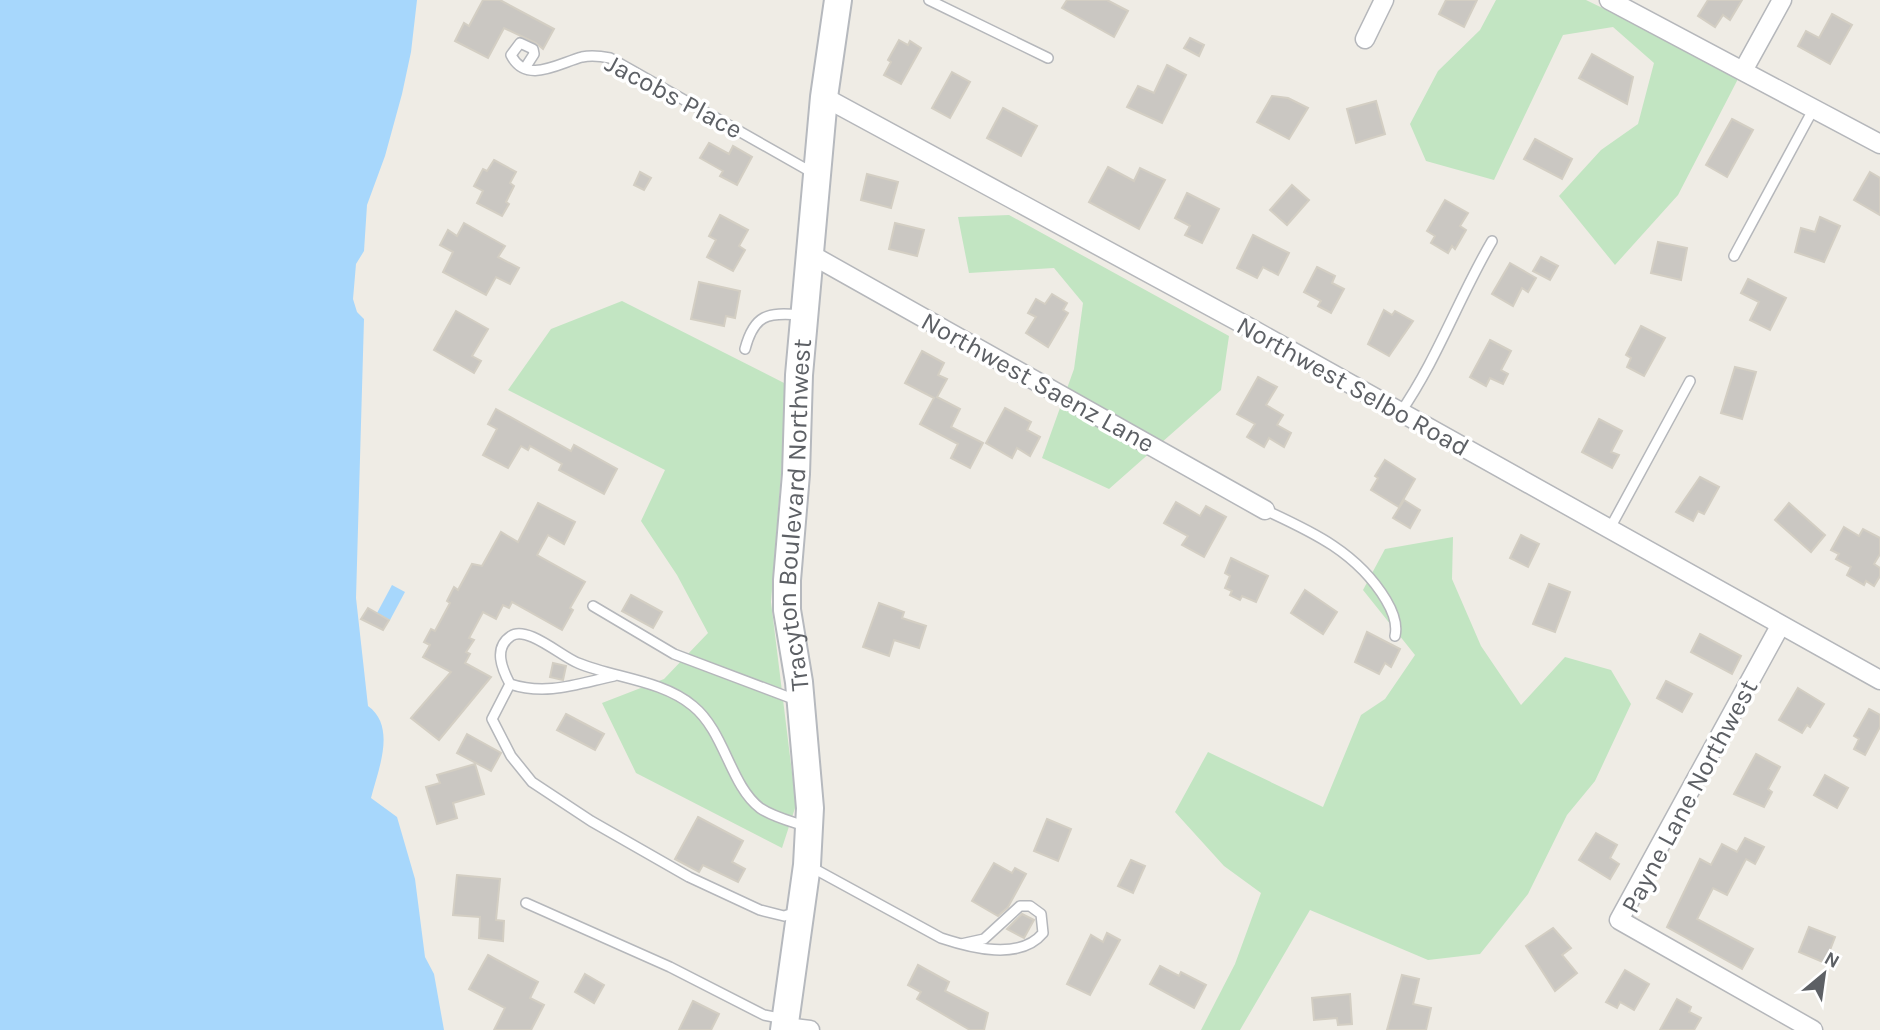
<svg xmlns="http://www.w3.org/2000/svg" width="1880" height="1030" font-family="Karla,sans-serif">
  <rect width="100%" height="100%" fill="#efece5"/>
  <!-- green -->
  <g fill="#c2e5c2">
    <path d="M1496,0H1586L1740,75L1678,195L1615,265L1559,196L1601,150L1638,124L1654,63L1613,27L1563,35L1494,180L1426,161L1410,124L1438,71L1480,30Z"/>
    <path d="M1009,215L1229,336L1221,390L1109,489L1042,458L1074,369L1083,303L1054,268L969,273L958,217Z"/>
    <path d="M622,301L788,385L771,602L796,805L782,848L636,773L602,703L664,679L708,633L677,575L641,521L665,470L508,390L551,329Z"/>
    <path d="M1453,537L1452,579L1481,646L1521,705L1565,657L1611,670L1631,704L1595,781L1567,815L1528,894L1480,954L1428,960L1310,910L1240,1030H1201L1235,964L1261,893L1224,866L1175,812L1208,752L1323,807L1361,715L1385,699L1415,655L1363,590L1385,549Z"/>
  </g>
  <!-- water -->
  <g fill="#a7d7fc">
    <path d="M0,0H417L411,52L402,94L385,156L367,205L364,251L356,264L353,299L357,312L364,319L356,598L368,706C397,727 378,770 371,798L397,817L415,879L425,957L434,974L444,1030H0Z"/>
    <path d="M392,585L405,592L390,620L377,613Z"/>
  </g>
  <!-- building -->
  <g fill="#cac7c2" stroke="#d3cec3" stroke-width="2">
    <path d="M483,0H500L554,29L543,49L536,43L504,28L488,58L455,41L464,23L469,26Z"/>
    <path d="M1067,0H1107L1128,11L1114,37L1062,8Z"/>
    <path d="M1446,0H1477L1464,27L1439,14Z"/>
    <path d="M1708,0H1742L1730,20L1723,15L1715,27L1698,16Z"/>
    <path d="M1832,14L1852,25L1830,64L1798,46L1806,31L1819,38Z"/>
    <path d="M1190,38L1204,45L1199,56L1184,48Z"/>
    <path d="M899,40L908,45L910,41L921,48L901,84L884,75L891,62L888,60Z"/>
    <path d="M1592,54L1633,77L1627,104L1579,78Z"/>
    <path d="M1167,65L1186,75L1162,123L1127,107L1138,86L1154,93Z"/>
    <path d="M952,72L970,82L950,118L932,108Z"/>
    <path d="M1272,96L1288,98L1308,108L1289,139L1257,122Z"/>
    <path d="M1376,101L1385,134L1356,143L1347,109Z"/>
    <path d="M1003,108L1037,126L1021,156L987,138Z"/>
    <path d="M1732,119L1753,130L1727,177L1706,165Z"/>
    <path d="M1535,139L1572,159L1562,179L1524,159Z"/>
    <path d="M709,143L729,154L733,146L752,157L737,185L720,176L723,171L700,158Z"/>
    <path d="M494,160L516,172L510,183L514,186L506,202L509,204L502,216L477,203L483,191L474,186L483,169L487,171Z"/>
    <path d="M1108,167L1134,181L1140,168L1165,180L1139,229L1089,202Z"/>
    <path d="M640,172L651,178L644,190L634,185Z"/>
    <path d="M1870,172L1880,178V215L1854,200Z"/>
    <path d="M867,174L898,182L891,208L861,200Z"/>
    <path d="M1292,185L1309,200L1287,225L1270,210Z"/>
    <path d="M1187,193L1219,209L1202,243L1185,235L1190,226L1175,218Z"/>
    <path d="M1445,200L1468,213L1460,226L1466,230L1455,249L1452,246L1448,253L1431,243L1435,236L1427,231Z"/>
    <path d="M720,215L748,230L739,246L745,250L733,271L707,257L716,240L709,236Z"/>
    <path d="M1820,217L1840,226L1824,262L1795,252L1801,228L1815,232Z"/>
    <path d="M464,223L505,246L498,257L519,268L510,284L496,277L486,295L443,272L453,252L440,245L448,230L457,236Z"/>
    <path d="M895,223L924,230L917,256L889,249Z"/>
    <path d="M1253,235L1289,253L1278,275L1263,267L1257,278L1237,268Z"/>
    <path d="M1658,242L1687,248L1681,280L1651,273Z"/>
    <path d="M1541,257L1558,266L1550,280L1533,271Z"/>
    <path d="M1510,263L1536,278L1528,292L1522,288L1513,306L1492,294Z"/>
    <path d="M1317,267L1335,276L1332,283L1344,289L1331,313L1318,306L1321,301L1304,292Z"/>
    <path d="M1748,279L1786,298L1770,330L1750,320L1759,302L1741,293Z"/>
    <path d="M699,282L740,291L735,318L726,316L724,326L691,319Z"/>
    <path d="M1052,294L1067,303L1063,310L1068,313L1048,347L1026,333L1036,317L1028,313L1036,299L1045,304Z"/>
    <path d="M1384,310L1392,315L1395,311L1413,321L1389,356L1368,344Z"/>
    <path d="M456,311L488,329L472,356L481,361L474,373L434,350Z"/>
    <path d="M1641,326L1665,338L1644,376L1627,367L1631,358L1626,355Z"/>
    <path d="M1490,340L1511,351L1501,370L1508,374L1503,384L1490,378L1486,386L1470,377Z"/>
    <path d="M922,351L944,363L938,375L947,379L937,397L960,409L951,427L983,443L970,468L951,458L958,444L920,424L934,398L905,383Z"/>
    <path d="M1735,367L1756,372L1742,419L1721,413Z"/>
    <path d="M1258,377L1277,387L1266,405L1283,415L1277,425L1291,433L1284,447L1269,438L1264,447L1247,437L1255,424L1237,414Z"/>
    <path d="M1005,408L1031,422L1027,430L1040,437L1030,456L1017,448L1012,458L986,443Z"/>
    <path d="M496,409L571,451L574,445L617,469L604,494L559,470L562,464L530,446L528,450L521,446L508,468L483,455L497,429L488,424Z"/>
    <path d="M1599,419L1622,431L1611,452L1619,455L1612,468L1582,452Z"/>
    <path d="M1385,460L1415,479L1399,507L1371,490L1378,478L1375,476Z"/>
    <path d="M1700,477L1719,487L1704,514L1698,511L1693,521L1676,512Z"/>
    <path d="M1404,500L1420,510L1410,528L1393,518Z"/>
    <path d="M1176,502L1200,516L1206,506L1226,517L1204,557L1182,545L1188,536L1164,523Z"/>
    <path d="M538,503L575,522L564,544L548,535L537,555L585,582L570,608L573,610L562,630L512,602L509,608L503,605L496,619L483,612L469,638L474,640L466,652L470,654L465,663L491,677L439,740L411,718L451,672L423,657L430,645L424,642L431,629L435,631L450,603L447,601L454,587L458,590L472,564L482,566L501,532L518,542Z"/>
    <path d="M1789,503L1825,535L1811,552L1775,520Z"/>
    <path d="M1844,527L1859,536L1863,529L1880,538V554L1874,564L1880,568V576L1874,586L1866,581L1864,585L1847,575L1851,567L1836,559L1839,554L1831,550Z"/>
    <path d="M1521,535L1539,544L1528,567L1510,558Z"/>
    <path d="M1231,558L1268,576L1256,602L1242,596L1240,600L1230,595L1232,591L1225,588L1230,576L1225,573Z"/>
    <path d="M1549,584L1570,592L1555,632L1533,624Z"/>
    <path d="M1305,590L1337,612L1323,634L1291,613Z"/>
    <path d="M631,595L662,612L653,628L622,611Z"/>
    <path d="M879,603L904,612L902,618L926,626L919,648L894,640L889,656L863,647Z"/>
    <path d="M368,608L389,620L383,630L361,619Z"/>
    <path d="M1367,632L1400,649L1391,667L1385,663L1379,674L1355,662Z"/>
    <path d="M1700,634L1741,656L1732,674L1691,652Z"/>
    <path d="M553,663L566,666L563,680L550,677Z"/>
    <path d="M1666,681L1692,694L1682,712L1657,698Z"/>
    <path d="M1798,688L1824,704L1810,727L1807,725L1802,733L1779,720Z"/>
    <path d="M1869,709L1880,715V727L1865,755L1854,749L1859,739L1854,736Z"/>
    <path d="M566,714L604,734L595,750L557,730Z"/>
    <path d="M467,734L501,753L491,771L457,753Z"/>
    <path d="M1756,754L1780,767L1768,789L1772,792L1764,807L1734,794Z"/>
    <path d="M475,764L484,794L453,803L457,818L437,824L426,787L440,783L437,775Z"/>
    <path d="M1825,775L1848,788L1837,808L1814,795Z"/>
    <path d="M698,817L743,841L732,862L745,869L738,882L703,865L699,872L675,859Z"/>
    <path d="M1047,819L1071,829L1058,861L1034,851Z"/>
    <path d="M1596,833L1617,845L1610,858L1619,864L1610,879L1579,860Z"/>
    <path d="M1745,838L1764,847L1755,864L1746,859L1727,895L1713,888L1697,919L1753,949L1742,969L1667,927L1700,859L1711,865L1722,844L1737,852Z"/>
    <path d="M1131,860L1145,866L1133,893L1118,886Z"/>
    <path d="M994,863L1012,873L1015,868L1026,874L1008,907L998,916L972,901Z"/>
    <path d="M457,875L500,879L496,920L504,921L503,941L479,938L480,917L453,915Z"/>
    <path d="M1022,914L1034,920L1024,938L1007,929Z"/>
    <path d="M1809,927L1835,937L1825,963L1799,952Z"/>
    <path d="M1553,928L1571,948L1562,955L1577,973L1555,991L1526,946Z"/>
    <path d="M1107,933L1120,940L1090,995L1067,984L1091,935L1103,942Z"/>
    <path d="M488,955L538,982L530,998L544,1005L531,1030H494L505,1008L469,989Z"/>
    <path d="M918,965L949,982L945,991L988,1013L984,1030H970L917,999L921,992L908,985Z"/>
    <path d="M1160,966L1179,976L1181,972L1206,985L1194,1008L1150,984Z"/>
    <path d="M1625,970L1649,984L1634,1010L1620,1002L1617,1008L1606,1002Z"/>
    <path d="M585,974L604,985L594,1003L575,992Z"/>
    <path d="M1402,975L1419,979L1413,1004L1431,1008L1426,1030H1387Z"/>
    <path d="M1350,994L1352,1024L1338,1025L1337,1018L1314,1020L1312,998Z"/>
    <path d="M1677,999L1691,1007L1689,1012L1701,1018L1694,1030H1660Z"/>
    <path d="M693,1001L719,1014L711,1030H679Z"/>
  </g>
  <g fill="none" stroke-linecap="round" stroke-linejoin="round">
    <defs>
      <g id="service">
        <path d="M929,0L1048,58"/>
        <path d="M525,68L534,54L533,49L520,43L511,55C526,85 559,63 582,57C592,55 600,56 610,58L813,173"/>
        <path d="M1734,256L1814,108"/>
        <path d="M745,349C754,315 767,312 800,315"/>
        <path d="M1400,413C1437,360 1459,297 1492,241"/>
        <path d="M1265,510C1313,532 1358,553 1386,600C1392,610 1398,623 1395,636"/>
        <path d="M1609,530L1690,381"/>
        <path d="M593,606L674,654L796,700"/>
        <path d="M614,676C577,684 546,696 510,684C502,669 493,648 511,636C527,625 562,657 578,663C614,678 662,680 693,706C725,732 730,785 760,808C773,817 790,821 805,826"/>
        <path d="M510,684L492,719L511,756L532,782L591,821L689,877L760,910L784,916L797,912"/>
        <path d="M811,867L941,938C971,948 1020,961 1043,933L1041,914L1030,906H1020L984,939L961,944"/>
        <path d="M526,903L670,967L764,1015L784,1019"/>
      </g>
      <g id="minor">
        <path d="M1609,0L1880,144"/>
        <path d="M1365,39L1384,0"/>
        <path d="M1744,69L1782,0"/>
        <path d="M824,97L1252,329L1880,680"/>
        <path d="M810,254L1265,510"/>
        <path d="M1780,626L1619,920L1813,1030"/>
        <path d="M785,1027L810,1030"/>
      </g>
      <g id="secondary">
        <path id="s1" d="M784,1030L807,865L810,808L799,682L787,610V580L796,474L799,375L824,97L838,0"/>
      </g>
    </defs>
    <!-- service casing -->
    <use href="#service" stroke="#b5b7bb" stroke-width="12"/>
    <!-- minor casing -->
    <use href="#minor" stroke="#b5b7bb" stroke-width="21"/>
    <!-- secondary casing -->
    <use href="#secondary" stroke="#b6b9be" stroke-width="30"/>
    <!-- service -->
    <use href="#service" stroke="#fff" stroke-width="9"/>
    <!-- minor -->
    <use href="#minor" stroke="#fff" stroke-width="18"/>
    <!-- secondary -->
    <use href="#secondary" stroke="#fff" stroke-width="26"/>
  </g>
  <g text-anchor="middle" stroke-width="7" stroke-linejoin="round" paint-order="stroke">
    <!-- street labels -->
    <g font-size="26" fill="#5d6065" stroke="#fff">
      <text transform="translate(674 96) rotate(28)" y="9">Jacobs Place</text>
      <text transform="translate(1038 382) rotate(29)" y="9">Northwest Saenz Lane</text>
      <text transform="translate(1353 386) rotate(29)" y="9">Northwest Selbo Road</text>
      <text dy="9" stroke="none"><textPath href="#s1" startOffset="518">Tracyton Boulevard Northwest</textPath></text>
      <text transform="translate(1689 796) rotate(-62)" y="9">Payne Lane Northwest</text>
    </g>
  </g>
  <!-- north arrow -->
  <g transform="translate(1824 974) rotate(29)" stroke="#ffffff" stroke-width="5" paint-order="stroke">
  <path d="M0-5L12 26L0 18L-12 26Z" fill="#5d6065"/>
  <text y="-10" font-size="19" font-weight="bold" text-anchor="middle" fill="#5d6065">N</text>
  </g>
</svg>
